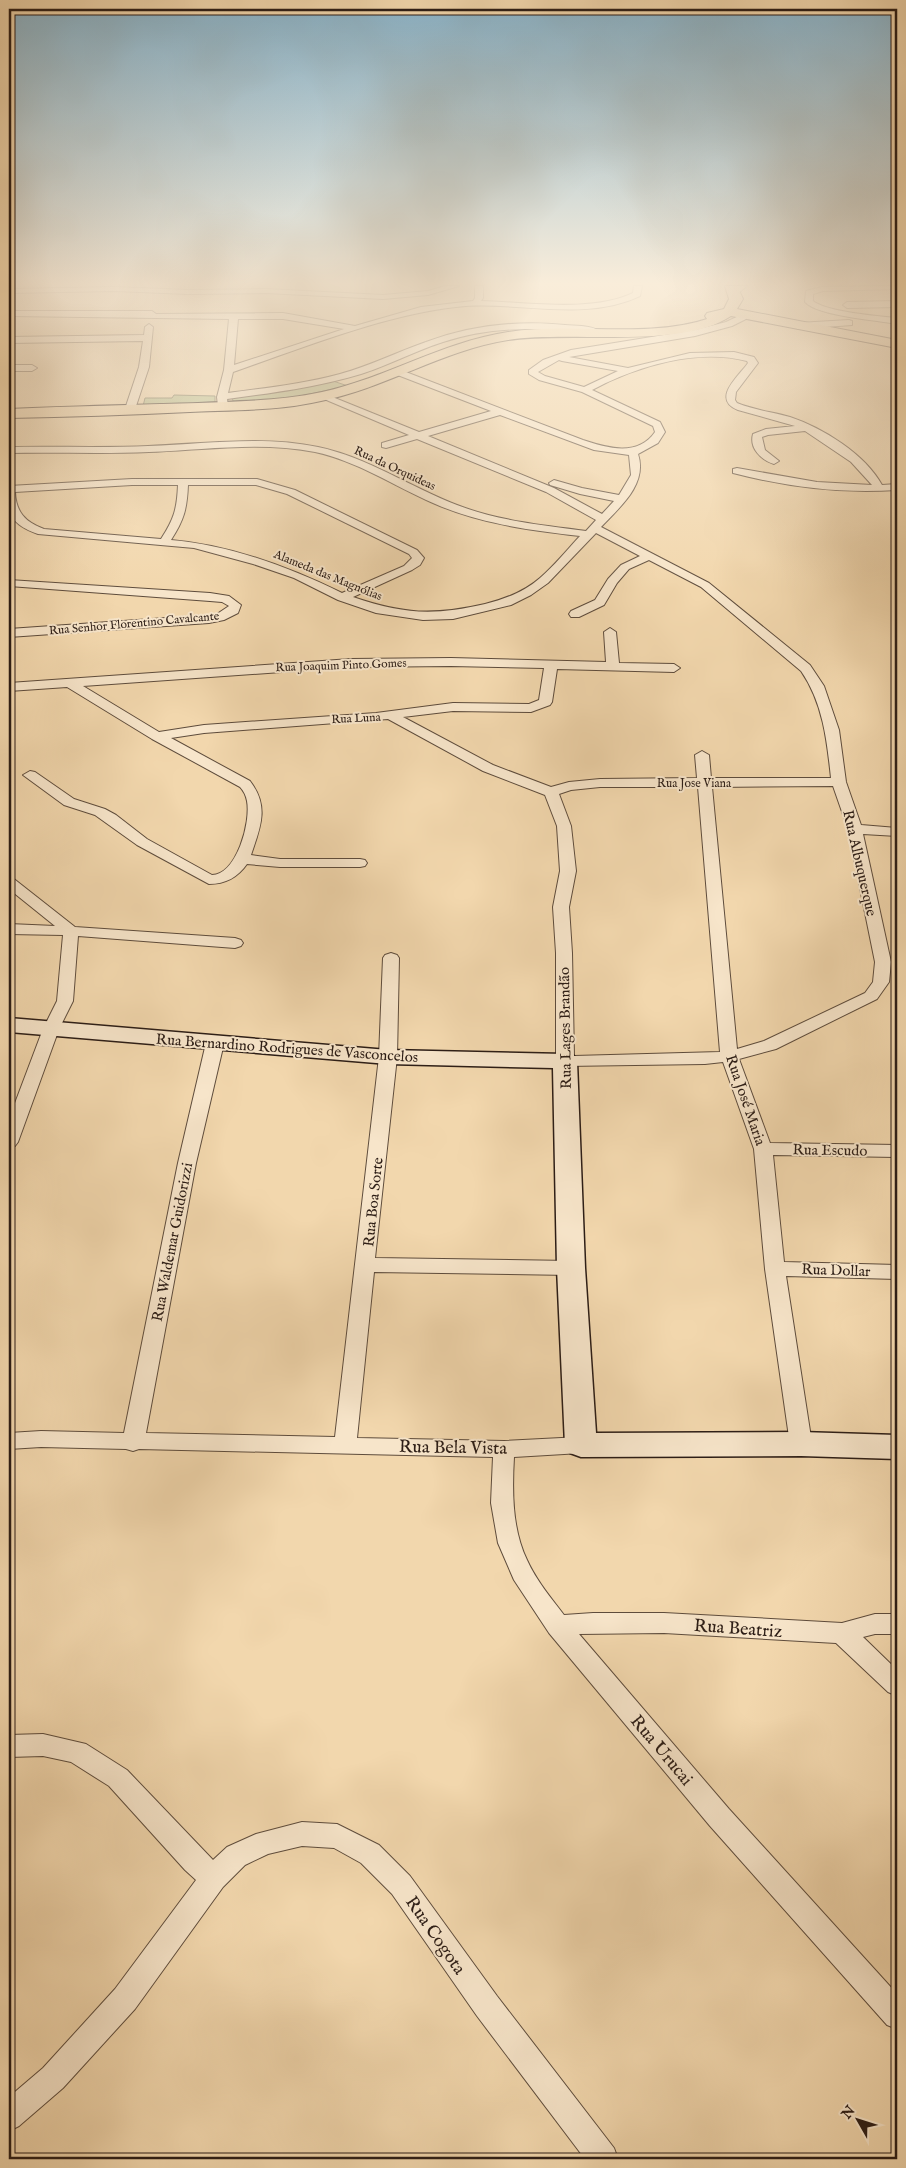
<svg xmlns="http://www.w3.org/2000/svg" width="906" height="2168" font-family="'IM FELL English',serif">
  <rect width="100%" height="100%" fill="#f2d7ad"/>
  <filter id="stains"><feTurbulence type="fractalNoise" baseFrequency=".004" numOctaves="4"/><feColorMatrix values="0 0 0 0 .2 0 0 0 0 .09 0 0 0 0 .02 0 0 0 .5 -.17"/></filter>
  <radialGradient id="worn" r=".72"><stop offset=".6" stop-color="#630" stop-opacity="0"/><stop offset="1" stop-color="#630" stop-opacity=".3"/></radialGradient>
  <!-- green -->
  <g fill="#b7bf8d" stroke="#726e52">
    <path d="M333,381L348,386L281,400L234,402L232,399L233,397Z"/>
    <path d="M174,395L215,396V402L143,406L145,398H172Z"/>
  </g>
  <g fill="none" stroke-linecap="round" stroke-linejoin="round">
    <defs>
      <g id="street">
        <path d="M445,286H459L428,295L383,299L266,293L188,294L115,291L9,293V289L115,287L188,290L266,289L383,295L428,291Z"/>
        <path d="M475,286H483V298L481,301C527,302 591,313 633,293L634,286H642L640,296C583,323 516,300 456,307C384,315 302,348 233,372L228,393C265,388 303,384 340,374C370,366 397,352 426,342C469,326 518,320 565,325C575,326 593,325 601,332L597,335C546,326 492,326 443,342C415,351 389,365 361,374C318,387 272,393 227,399L228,406L223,409L218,406L217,397L224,370L229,319L9,316V311H152L156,314L283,313L355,326L421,307L473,301L475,298ZM238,319H283L344,329L234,365Z"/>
        <path d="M737,286H747L737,294H731V290Z"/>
        <path d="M897,286V289L823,291L813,294V301C827,312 877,316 897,318V324C876,320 818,316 805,302L806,291L822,287Z"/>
        <path d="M897,301V307L847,308L843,305L847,302Z"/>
        <path d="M743,314L747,317L746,319L732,326L695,336L569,357L628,368L690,353L734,352L754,357L758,363L736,392L735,400L737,403C754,410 772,412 790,417C823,428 865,454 882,485L897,484V490C842,494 787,487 733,473V469L737,468L817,482L872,485L851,462L805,431L768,435L762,437L765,450L779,461L774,464C761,460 749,448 753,434L766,429L795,426L738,410C711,399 738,377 748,363L747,361C697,348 637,366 592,390L660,422L665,432L658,443L638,454C648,484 620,507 601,527L709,583L810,665L824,686L839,730L846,782L861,825L897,828V836L863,834L891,962L889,982L877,999L776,1049L739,1059L770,1143L897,1145V1157L773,1155L784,1262L897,1265V1279L786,1276L812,1444L809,1450L801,1452L793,1450L790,1444L765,1269L754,1149L723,1062L705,1064L565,1066L559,1065L556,1061V953L553,907L560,871L557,826L545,795L483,771L388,719L204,733L171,738L250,781C270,807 260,828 251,855L280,859H360L365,860L367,863L365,866L360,867H280L247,864C238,877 226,884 209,884L137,845L95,815L64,805L23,775L30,771L35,772L74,799L105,809L116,815L147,839L212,875C237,874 251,822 247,801C246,796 244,791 240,787L152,739L67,687L9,691V683L351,659L451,658L606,662L604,632L610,628L616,632L619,663L674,664L680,668L674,672L557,669L552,702L550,705L531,712L453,711L403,717L493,765L551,787L569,782L600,779L697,778L695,755L702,751L709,755L711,778H831C827,740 823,703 801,671L701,587L649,560L629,569L617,583L604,605L579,617H571L569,614L571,611L595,600L608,579L621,565L640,556L596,533L548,583L531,595L511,605L453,619L423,620L376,613L338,600L294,578L253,564L194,548L38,534C10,524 7,514 9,486L132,479H257L295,490L417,550L424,558L420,565L412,570L353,597C403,614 433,616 485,604C505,599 524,592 540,578C554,566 567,550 580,536C530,530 480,524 433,503C394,486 357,461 315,452C260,441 204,450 149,452C102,454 56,452 9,453V447C55,446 102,448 148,446C205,444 262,435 318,447C367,457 410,487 457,505C498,521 542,525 586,531L596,520L546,492L417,439L386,448L382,447V443L409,435L317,396L319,394H325L419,432L491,411L395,374V370L398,369L583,440C607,448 638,457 655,432L653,426L582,392L539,380L529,374V370L543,360L571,350L695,330L726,322ZM559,360L562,361L618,371L584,387L545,376L538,372ZM500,415L594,450L629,455L631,475L619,495L582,488L554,480L549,483L550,485L580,494L614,501L602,514L554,488L428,436ZM132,485H178C177,509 174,519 161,539L44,529C25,522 16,512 15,492ZM188,485H256L287,494L409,554L412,558L404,566L342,593C289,567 230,545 171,540C184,520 187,509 188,485ZM451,666L544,668L539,700L529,704L453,703L376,713L204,725L159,732L83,686L351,667ZM833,786L848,829L875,962L873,982L865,993L764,1041L737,1049L712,787ZM600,787H698L720,1052L574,1056L572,953L569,907L576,871L571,826L559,794L571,790Z"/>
        <path d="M849,320L852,321V325L798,329L794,326L798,323Z"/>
        <path d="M149,324L153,327L149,367L135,409L130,412L125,409L139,367L143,341L9,343V337L144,335L145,327Z"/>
        <path d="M9,365H32L37,368L32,371H9Z"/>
        <path d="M9,580L210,593L229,596L241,605L238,613L224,620L209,623L9,637V629L209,615L217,614L229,606L222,602L210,601L9,586Z"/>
        <path d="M9,878L14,879L75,927L235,938L241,940L243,943L241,946L235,948L78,936L73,1001L59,1029L18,1142L15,1146L9,1148V1119L43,1029L57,1001L63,935L9,934V924L55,926L9,889Z"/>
        <path d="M391,953L397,955L399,958L397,1057L375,1258L571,1261L578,1263L581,1268L578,1273L571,1275L374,1272L357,1438L504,1441L581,1437L589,1439L592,1445L589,1451L581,1453L514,1457C512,1491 512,1529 527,1560C536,1580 551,1598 564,1615L593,1613H664L842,1623L875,1614H897V1634H875L863,1637L897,1670V1696L888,1692L836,1643L664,1633L579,1634L729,1809L897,1994V2029L887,2025L710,1826L549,1633L514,1580L498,1543L491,1503L493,1457L139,1449L133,1451L126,1449L41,1447L9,1449V1433L41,1431L124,1433L178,1163L206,1043L209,1039H221L224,1043L196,1163L146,1433L335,1437L379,1057L383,958L385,955Z"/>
        <path d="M43,1734L86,1744L127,1770L213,1860L227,1847L256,1834L302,1822L337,1824L379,1845L410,1876L497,1996L614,2148L618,2159H585L477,2016L392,1894L361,1863L334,1848L302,1846L268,1854L245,1865L223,1887L135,2009L63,2088L19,2126L9,2131V2097L43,2068L115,1989L196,1880L185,1870L109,1786L71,1762L43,1756L9,1757V1735Z"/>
      </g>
      <path id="secondary" d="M9,1018L388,1050L565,1054L574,1056L577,1061L585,1268L596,1433L801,1432L897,1435V1459L801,1456L581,1457L570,1453L565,1445L557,1268L553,1068L388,1064L9,1032Z"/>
      <path id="primary" d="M725,286H737L743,299L737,309L897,340V348L731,316C680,350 570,330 508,340C443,350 386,388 321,401C278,411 234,410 190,412C130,415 69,417 9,418V409C72,406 135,405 198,403C239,401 281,401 322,392C386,378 442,342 508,332C572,322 646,339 707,319L705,316L707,313L724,309L729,299Z"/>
    </defs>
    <!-- street casing -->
    <use href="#street" stroke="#5e4c3c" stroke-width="2"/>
    <!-- secondary casing -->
    <use href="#secondary" stroke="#2c1d16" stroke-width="3"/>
    <!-- primary casing -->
    <use href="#primary" stroke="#2c1d16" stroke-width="2"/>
    <!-- street -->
    <use href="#street" fill="#f7e5ca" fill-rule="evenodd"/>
    <!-- secondary -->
    <use href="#secondary" fill="#f7e5ca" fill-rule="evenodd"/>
    <!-- primary -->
    <use href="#primary" fill="#f2d7ad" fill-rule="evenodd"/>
  </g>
  <!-- sky -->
  <linearGradient id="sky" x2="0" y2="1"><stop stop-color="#89b6cf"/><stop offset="0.48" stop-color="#f9edda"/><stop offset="1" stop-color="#f9edda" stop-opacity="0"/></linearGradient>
  <rect width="906" height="590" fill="url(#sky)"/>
  <g text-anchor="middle" stroke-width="4" stroke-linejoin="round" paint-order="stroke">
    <!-- far-street labels -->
    <g font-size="12" fill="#2c1d16" stroke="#f7e5ca">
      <text transform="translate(395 468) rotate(25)" y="4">Rua da Orquideas</text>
      <text transform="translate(328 575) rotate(22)" y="4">Alameda das Magnólias</text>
      <text transform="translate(134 623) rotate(-5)" y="4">Rua Senhor Florentino Cavalcante</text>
      <text transform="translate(341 665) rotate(-2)" y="4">Rua Joaquim Pinto Gomes</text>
      <text transform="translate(356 718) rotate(-3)" y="4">Rua Luna</text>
      <text x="694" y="787">Rua Jose Viana</text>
    </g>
    <!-- street labels -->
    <g font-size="15" fill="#2c1d16" stroke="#f7e5ca">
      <text transform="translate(860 863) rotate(77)" y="5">Rua Albuquerque</text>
      <text transform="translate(565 1028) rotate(-91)" y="5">Rua Lages Brandão</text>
      <text transform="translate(287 1048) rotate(4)" y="5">Rua Bernardino Rodrigues de Vasconcelos</text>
      <text transform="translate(746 1100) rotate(71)" y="5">Rua José Maria</text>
      <text transform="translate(830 1150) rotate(1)" y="5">Rua Escudo</text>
      <text transform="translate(373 1202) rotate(-84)" y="5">Rua Boa Sorte</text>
      <text transform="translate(172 1242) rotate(-79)" y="5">Rua Waldemar Guidorizzi</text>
      <text transform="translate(836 1270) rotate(2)" y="5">Rua Dollar</text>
    </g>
    <!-- near-street labels -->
    <g font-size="18" fill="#2c1d16" stroke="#f7e5ca">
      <text transform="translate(453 1447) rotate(1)" y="6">Rua Bela Vista</text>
      <text transform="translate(738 1628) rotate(4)" y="6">Rua Beatriz</text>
      <text transform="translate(662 1750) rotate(50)" y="6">Rua Urucai</text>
      <text transform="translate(436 1935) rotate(55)" y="6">Rua Cogota</text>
    </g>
  </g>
  <!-- margin -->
  <rect width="906" height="2168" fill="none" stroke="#f2d7ad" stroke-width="30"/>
  <rect x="10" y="10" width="886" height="2148" fill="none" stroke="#2c1d16" stroke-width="2.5"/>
  <rect x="15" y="15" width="876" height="2138" fill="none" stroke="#2c1d16"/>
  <!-- north arrow -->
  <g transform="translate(858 2120) rotate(309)" stroke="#f7e5ca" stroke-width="4" paint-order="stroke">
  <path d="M0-4L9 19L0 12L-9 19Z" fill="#2c1d16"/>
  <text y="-8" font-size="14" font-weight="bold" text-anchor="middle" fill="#2c1d16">N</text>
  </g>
  <rect width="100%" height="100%" filter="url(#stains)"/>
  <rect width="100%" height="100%" fill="url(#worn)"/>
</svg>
